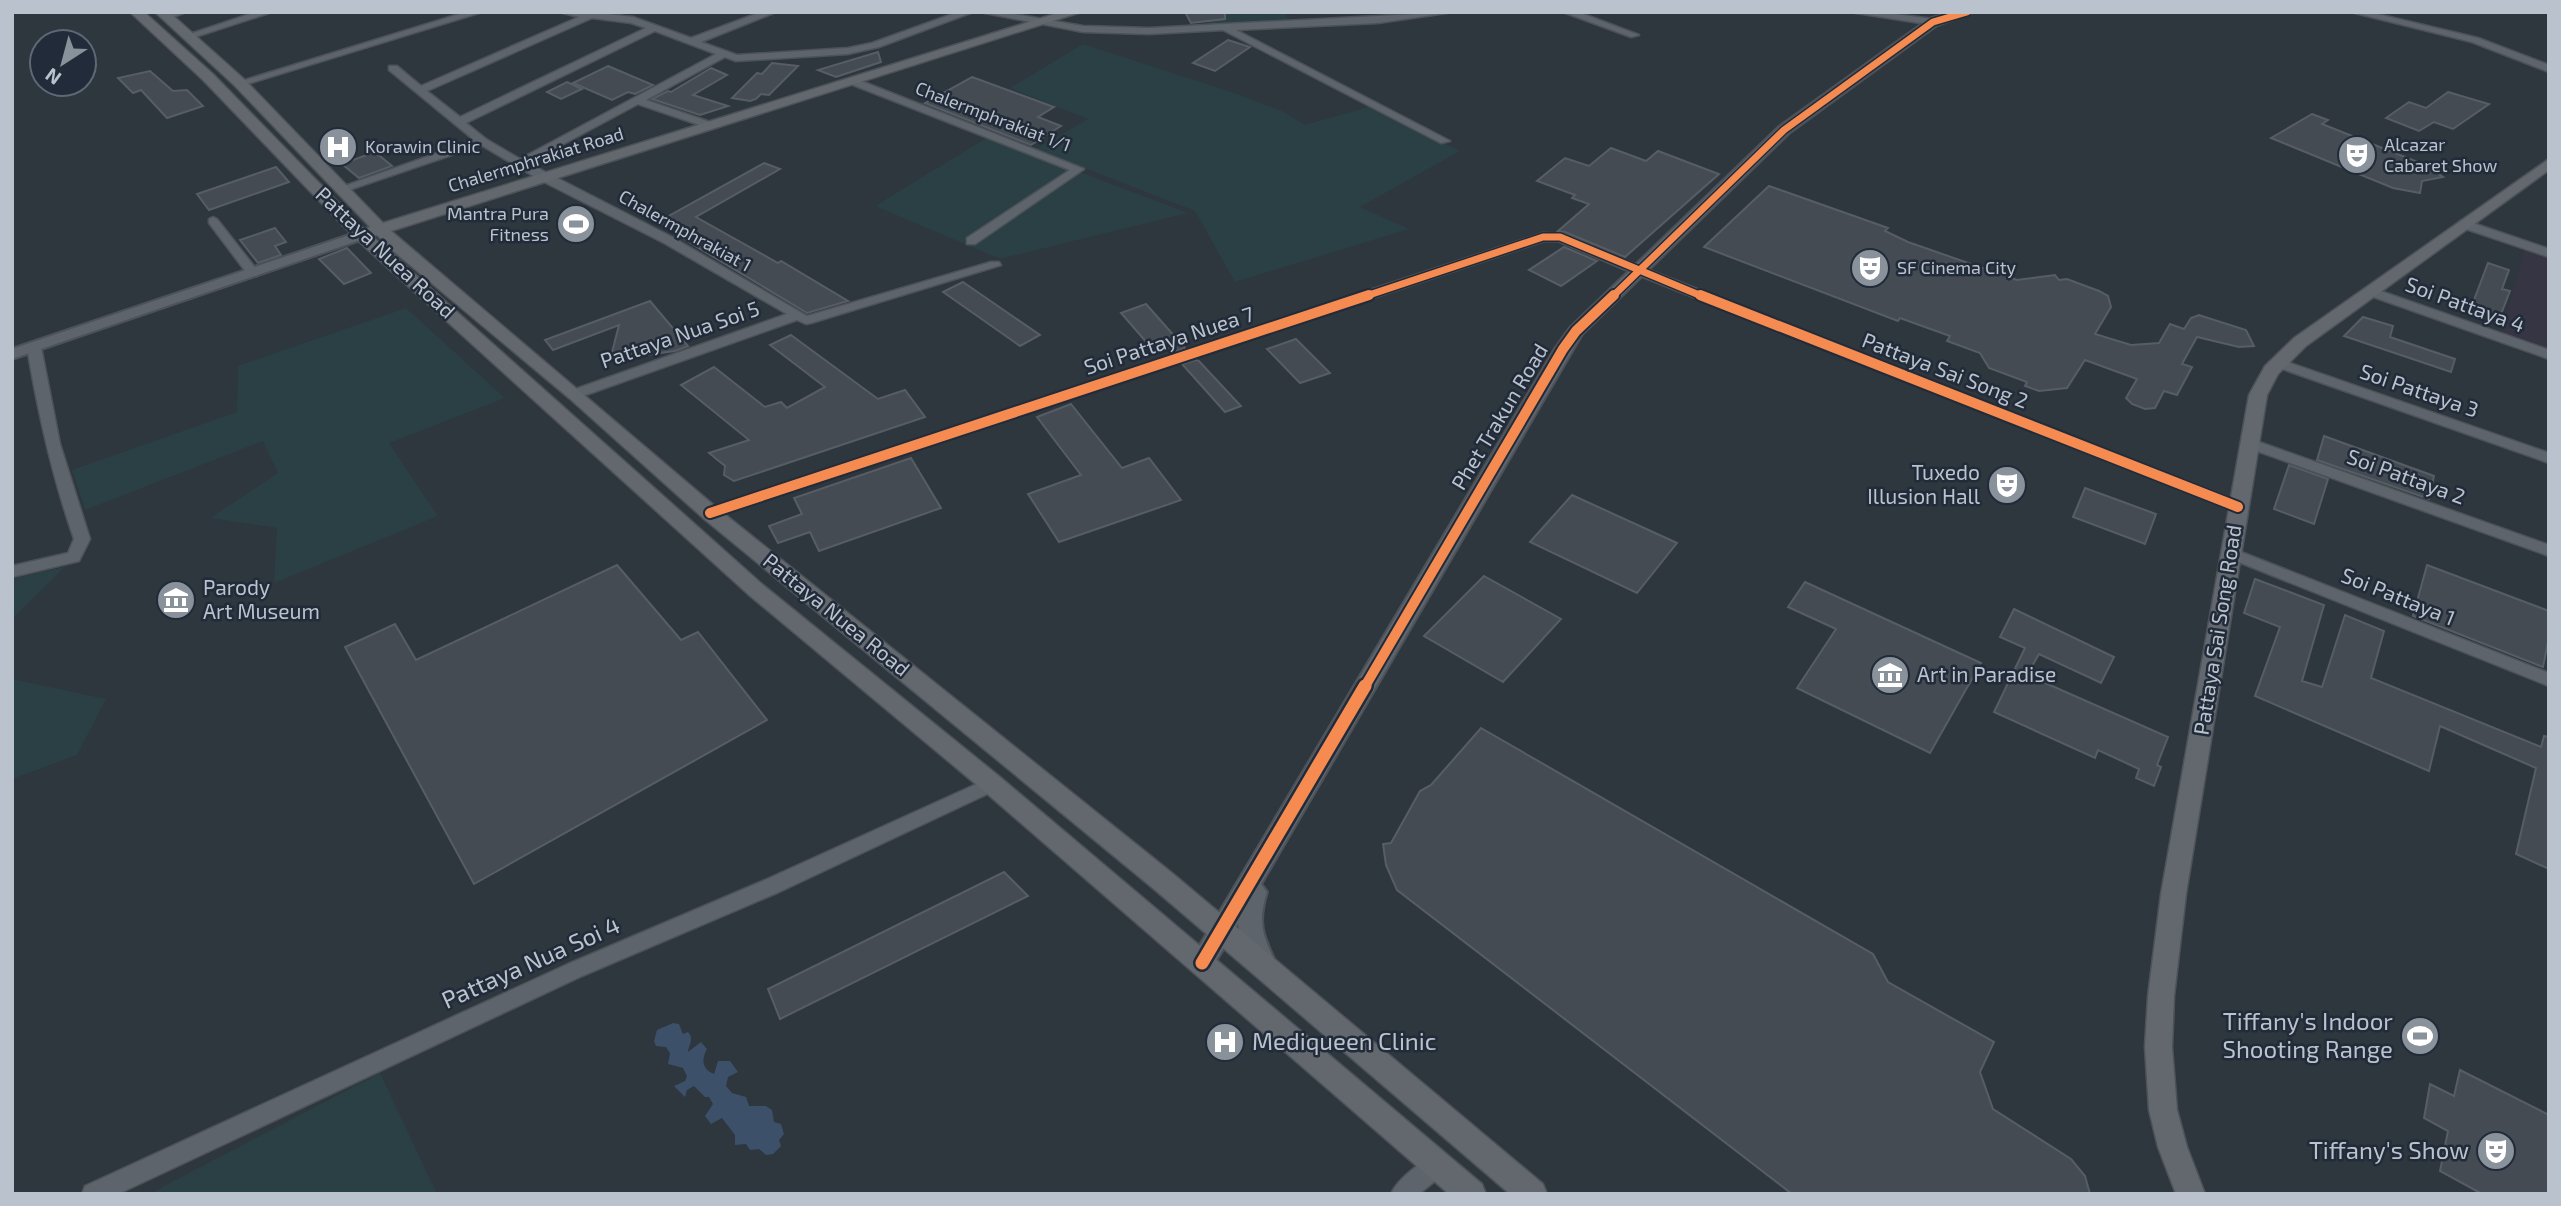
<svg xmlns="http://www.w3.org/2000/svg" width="2561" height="1206" font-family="'Exo 2',sans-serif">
  <rect width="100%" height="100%" fill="#2e363e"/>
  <!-- medical -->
  <path fill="#353543" d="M2525,248L2549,256V351L2501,334Z"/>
  <!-- green -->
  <g fill="#2b4044">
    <path d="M1200,12H1286L1288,21L1209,25Z"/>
    <path d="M1083,44L1237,94L1282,111L1305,125L1369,107L1460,151L1360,207L1409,229L1235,282L1195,211L1036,149L1088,119L1010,88Z"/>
    <path d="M988,137L1188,213L1000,259L875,206Z"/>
    <path d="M406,308L505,398L389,443L438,516L274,583L277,528L210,518L278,473L263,441L85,510L72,470L237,412L238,366Z"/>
    <path d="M65,567L12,619V579Z"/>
    <path d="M12,679L106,699L77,755L12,779Z"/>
    <path d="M380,1073L437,1194H149Z"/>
  </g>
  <!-- water -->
  <path fill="#3d5069" d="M673,1023L679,1024L683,1034L688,1032C695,1040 688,1045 688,1052L701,1042L707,1049C701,1060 702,1069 714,1074L718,1061H730L738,1072L728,1077L726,1086L732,1093L746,1097L749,1106H766L772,1110L774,1122L781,1124L784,1134L779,1140L781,1146L773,1154L766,1155L759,1149L750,1150L746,1144L735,1145V1135L722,1118L711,1124L705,1116L713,1104L709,1097H705L694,1086L687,1090L685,1097L674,1086L685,1081L687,1076L683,1068L668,1064L670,1053L666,1047L656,1046L654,1041L657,1030Z"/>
  <!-- building -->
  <g fill="#454b52" stroke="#575d65" stroke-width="2">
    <path d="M1185,12H1225V19L1191,23Z"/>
    <path d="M1228,40L1250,47L1215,71L1193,63Z"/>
    <path d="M878,52L881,62L836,77L818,70Z"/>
    <path d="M772,63L798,66L769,95L761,94L756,99L750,101L732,98L757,73L762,74Z"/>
    <path d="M608,66L653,85L635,94L628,92L612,100L573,83Z"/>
    <path d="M711,68L727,75L693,95L728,106L700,115L652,99L668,91L671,92Z"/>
    <path d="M150,71L173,91L187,90L203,106L167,118L141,90L133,93L118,78Z"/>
    <path d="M972,77L1054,107L1038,117L1061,126L1031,145L925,103Z"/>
    <path d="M567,82L582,89L561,99L547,92Z"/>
    <path d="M2448,92L2489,104L2453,129L2434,122L2419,131L2386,118L2409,102L2426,108Z"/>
    <path d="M2312,114L2328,120L2322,124L2425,165L2443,177L2422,181L2420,193L2393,188L2271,138Z"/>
    <path d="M1611,148L1646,161L1658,151L1719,174L1625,257L1565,232L1558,231L1589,204L1572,198L1575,195L1537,181L1565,158L1589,166Z"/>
    <path d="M375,152L392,166L359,178L342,164Z"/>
    <path d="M764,163L780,169L696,217L778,263L781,261L848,301L807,313L682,238L687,236L658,222Z"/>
    <path d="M276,167L289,182L209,210L197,194Z"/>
    <path d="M1769,186L1888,228L1885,231L1908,242L2017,280L2055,275L2059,280L2067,279L2099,291L2108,296L2111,307L2095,334L2131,345L2159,343L2170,324L2184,329L2191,318L2199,315L2246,330L2254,346L2239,347L2197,337L2182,364L2192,367L2177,395L2164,391L2155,408L2145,409L2132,404L2126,398L2137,379L2085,360L2067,388L2039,391L2025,386L2027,382L1989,368L1980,353L1947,341L1950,336L1900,318L1898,321L1704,247Z"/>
    <path d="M275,228L286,242L275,246L281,255L258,263L240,240Z"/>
    <path d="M1564,247L1597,261L1561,286L1529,270Z"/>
    <path d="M347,248L371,273L344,284L319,259Z"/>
    <path d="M2488,263L2509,270L2502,289L2510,291L2498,322L2469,313Z"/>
    <path d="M963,282L1040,335L1020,346L943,292Z"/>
    <path d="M650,301L688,346L675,351L610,360L619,325L553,350L545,340Z"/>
    <path d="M1146,304L1185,348L1172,353L1168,348L1155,352L1121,313Z"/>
    <path d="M2363,317L2393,326L2390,337L2455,359L2451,372L2344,336Z"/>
    <path d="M791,335L878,399L905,390L925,417L734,481L724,475L725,466L709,453L749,440L681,385L714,367L765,407L781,402L787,408L825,387L770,345Z"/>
    <path d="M1296,339L1330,373L1300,383L1267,349Z"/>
    <path d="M1196,360L1199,361L1241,406L1225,412L1182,364Z"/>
    <path d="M1071,404L1122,468L1149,458L1181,500L1059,542L1028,494L1081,475L1037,417Z"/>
    <path d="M2324,436L2434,476L2429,499L2317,460Z"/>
    <path d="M911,458L941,508L819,551L810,532L778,543L769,526L802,514L794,498Z"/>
    <path d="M2289,465L2328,479L2314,524L2274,509Z"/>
    <path d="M2085,488L2156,514L2145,544L2073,517Z"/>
    <path d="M1572,495L1677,543L1637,593L1530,542Z"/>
    <path d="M617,565L681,640L698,632L767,720L474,884L345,647L395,624L416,660Z"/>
    <path d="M2427,565L2549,611V637L2543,667L2413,616Z"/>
    <path d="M1484,576L1561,619L1503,682L1424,636Z"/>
    <path d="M2255,579L2324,605L2302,681L2322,687L2345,615L2384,631L2371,678L2541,747L2544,736L2549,737V869L2516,854L2536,768L2440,726L2429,771L2255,696L2280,627L2244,613Z"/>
    <path d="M1805,582L1981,663L1930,753L1797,688L1836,629L1788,607Z"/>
    <path d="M2014,609L2114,657L2101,683L2039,654L2027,675L2168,737L2157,765L2161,767L2154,786L2136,778L2139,769L2098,750L2095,758L1994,712L2025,648L2000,637Z"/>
    <path d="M1481,728L1873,954L1888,982L1994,1042L1980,1072L1993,1109L2071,1159L2085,1176L2090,1194H1792L1397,890L1386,865L1383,844L1391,843L1420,791L1431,785Z"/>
    <path d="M1004,872L1028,896L780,1019L768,989Z"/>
    <path d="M2460,1070L2549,1115V1194H2482L2440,1171L2448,1131L2424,1118L2430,1084L2454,1096Z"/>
  </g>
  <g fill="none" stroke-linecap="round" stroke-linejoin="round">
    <defs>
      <g id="minor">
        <path d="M171,12H186L166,20L161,17Z"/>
        <path d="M256,12H272L192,38L184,36Z"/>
        <path d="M466,12H482L244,85L235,83Z"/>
        <path d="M559,12H591L633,17L691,38L761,12H776L701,42L737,55L848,48L872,43L958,12H973L879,47L848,54L736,61L725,57L646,100L713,123V127H705L638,104L528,163L672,237L807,316L991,262H999L1001,265L811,323L806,324L797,320L580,397H570L568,394L570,391L787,314L664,243L540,180L481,145L346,191L336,189L474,140L389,70V66H397L421,86L579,17ZM592,18L631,23L646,28L460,117L427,91ZM655,31L716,54L520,159L486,139L466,123Z"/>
        <path d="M980,12H1003L1083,26L1149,28L1453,12L1378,23L1236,30L1450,141L1441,143L1223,30L1149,34L1083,32Z"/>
        <path d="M1563,12H1578L1639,35L1631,37Z"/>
        <path d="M1850,12H1879L1933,19L1938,22L1933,25Z"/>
        <path d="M2351,12H2369L2478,38L2549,65V72L2472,42Z"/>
        <path d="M848,79H856L1084,169L975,244H967V238L1070,170L848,83Z"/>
        <path d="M213,217L217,219L257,270V276H249L209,223V219Z"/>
        <path d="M2464,220L2549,249V257L2460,227V221Z"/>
        <path d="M1543,233L1564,234L1641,267L2243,503L2245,507L2243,511H2233L1633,273L1558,241H1544L715,517L710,518L703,513L705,509Z"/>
        <path d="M2369,287L2549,350V359L2365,294L2363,291Z"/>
        <path d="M34,343L41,347L60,444L90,539L79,561L12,577V566L68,553L74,539C52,476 38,413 27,347Z"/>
        <path d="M2276,358L2549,453V463L2271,365L2269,362Z"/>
        <path d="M2248,438L2549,545V556L2243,446L2241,443L2243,440Z"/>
        <path d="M2231,548L2549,673V686L2226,557L2223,553Z"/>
        <path d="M992,777L998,779L1001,784L998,789L779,892L582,976L118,1194H82L85,1186L568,964L765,880Z"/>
        <path d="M1438,1153L1446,1156L1449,1164L1446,1172L1419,1194H1391C1398,1178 1423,1160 1438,1153Z"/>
      </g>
      <g id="tertiary">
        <path d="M1954,12H1973L1937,25L1789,133L1582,334L1261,884L1267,892C1257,924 1263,936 1277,965L1273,973L1265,976L1257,973L1240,937L1238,924L1210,971L1202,974L1194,971L1190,963L1194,955L1555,349L1570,328L1779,127L1929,19Z"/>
        <path d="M361,231L368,235L366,238L12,359V349Z"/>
      </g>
      <g id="secondary">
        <path d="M130,12H144L213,74L364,229L370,227L235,86L155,12H169L245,80L383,223L1061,12H1081L391,231L717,508L1172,873L1543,1184L1547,1194H1510L1154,889L703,518L569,398L392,250L377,235L372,236L763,585L1000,777L1482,1184L1486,1194H1449L984,791L749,595L355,238L203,80Z"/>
        <path d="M2549,159V170L2306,346L2278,374L2267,395L2186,894L2174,996L2172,1047L2177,1110L2187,1147L2205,1194H2176L2158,1147L2149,1110L2145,1047L2148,996L2161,894L2249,395L2265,366L2294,338Z"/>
      </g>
    </defs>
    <!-- minor casing -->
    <use href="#minor" stroke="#4d5258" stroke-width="3"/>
    <!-- tertiary casing -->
    <use href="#tertiary" stroke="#4d5258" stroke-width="4"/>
    <!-- secondary casing -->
    <use href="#secondary" stroke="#4d5258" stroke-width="3"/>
    <!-- minor -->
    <use href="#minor" fill="#5e646b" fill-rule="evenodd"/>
    <!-- tertiary -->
    <use href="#tertiary" fill="#5e646b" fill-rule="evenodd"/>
    <!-- secondary -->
    <use href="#secondary" fill="#63686f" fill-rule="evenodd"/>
    <defs>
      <g id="cycleway-far2">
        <path d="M1363,297L1543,237H1560L1704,297"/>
        <path d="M1612,297L1784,130L1933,22L1967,12"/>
      </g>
      <g id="cycleway-far1">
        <path d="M1700,295L2238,507"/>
        <path d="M710,513L1369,295"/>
        <path d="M1364,688L1563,349L1576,331L1614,295"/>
      </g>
      <path id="cycleway" d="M1202,963L1365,686"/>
    </defs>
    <!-- cycleway-far2 casing -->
    <use href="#cycleway-far2" stroke="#212b39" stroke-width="10"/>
    <!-- cycleway-far1 casing -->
    <use href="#cycleway-far1" stroke="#212b39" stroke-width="14"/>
    <!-- cycleway casing -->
    <use href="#cycleway" stroke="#212b39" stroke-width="18"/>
    <!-- cycleway-far2 -->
    <use href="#cycleway-far2" stroke="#f68b52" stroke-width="7"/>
    <!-- cycleway-far1 -->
    <use href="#cycleway-far1" stroke="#f68b52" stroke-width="10"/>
    <!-- cycleway -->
    <use href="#cycleway" stroke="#f68b52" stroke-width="13"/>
  </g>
  <!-- icons -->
  <defs>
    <symbol id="hospital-disc" viewBox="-11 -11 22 22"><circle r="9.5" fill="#89919b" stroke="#212b39"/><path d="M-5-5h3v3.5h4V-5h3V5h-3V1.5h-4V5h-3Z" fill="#fff"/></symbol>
    <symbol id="theatre-disc" viewBox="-11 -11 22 22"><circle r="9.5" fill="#89919b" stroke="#212b39"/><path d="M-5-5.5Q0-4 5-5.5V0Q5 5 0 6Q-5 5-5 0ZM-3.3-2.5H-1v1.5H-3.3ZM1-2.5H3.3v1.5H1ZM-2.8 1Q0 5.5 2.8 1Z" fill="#fff"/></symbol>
    <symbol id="stadium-disc" viewBox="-11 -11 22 22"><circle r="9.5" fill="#89919b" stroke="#212b39"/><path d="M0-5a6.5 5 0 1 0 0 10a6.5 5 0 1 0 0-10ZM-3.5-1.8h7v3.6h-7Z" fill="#fff"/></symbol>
    <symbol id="museum-disc" viewBox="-11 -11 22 22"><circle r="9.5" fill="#89919b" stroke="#212b39"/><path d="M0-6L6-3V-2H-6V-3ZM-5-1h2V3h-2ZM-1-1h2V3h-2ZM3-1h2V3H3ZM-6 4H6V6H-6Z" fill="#fff"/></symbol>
  </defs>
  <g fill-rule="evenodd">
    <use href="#hospital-disc" x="316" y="125" width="44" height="44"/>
    <use href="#theatre-disc" x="2335" y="133" width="44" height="44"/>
    <use href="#stadium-disc" x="554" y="202" width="44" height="44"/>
    <use href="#theatre-disc" x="1848" y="246" width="44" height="44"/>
    <use href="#theatre-disc" x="1985" y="463" width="44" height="44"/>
    <use href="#museum-disc" x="154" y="578" width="44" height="44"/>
    <use href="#museum-disc" x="1868" y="653" width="44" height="44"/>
    <use href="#stadium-disc" x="2398" y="1014" width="44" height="44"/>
    <use href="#hospital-disc" x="1203" y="1020" width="44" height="44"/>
    <use href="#theatre-disc" x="2474" y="1129" width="44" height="44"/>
  </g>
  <g text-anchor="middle" stroke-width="5" stroke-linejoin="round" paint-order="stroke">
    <!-- far-street labels -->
    <g font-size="18" fill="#bac2cd" stroke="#212b39">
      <text transform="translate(993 117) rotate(21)" y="6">Chalermphrakiat 1/1</text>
      <text transform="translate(536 160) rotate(-17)" y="6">Chalermphrakiat Road</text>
      <text transform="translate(685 231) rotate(29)" y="6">Chalermphrakiat 1</text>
    </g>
    <!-- far-poi labels -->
    <g font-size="18" fill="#bac2cd" stroke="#212b39" text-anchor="start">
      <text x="2384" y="151">Alcazar<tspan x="2384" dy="21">Cabaret Show</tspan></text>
      <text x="365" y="153">Korawin Clinic</text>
      <text x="549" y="220" text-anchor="end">Mantra Pura<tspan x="549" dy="21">Fitness</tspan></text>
      <text x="1897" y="274">SF Cinema City</text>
    </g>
    <!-- street labels -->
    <g font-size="21" fill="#bac2cd" stroke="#212b39">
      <text transform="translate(385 253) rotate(43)" y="7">Pattaya Nuea Road</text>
      <text transform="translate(2465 305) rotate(20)" y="7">Soi Pattaya 4</text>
      <text transform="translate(680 335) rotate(-19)" y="7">Pattaya Nua Soi 5</text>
      <text transform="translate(1169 341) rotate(-18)" y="7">Soi Pattaya Nuea 7</text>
      <text transform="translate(1945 371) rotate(21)" y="7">Pattaya Sai Song 2</text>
      <text transform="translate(2419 391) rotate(19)" y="7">Soi Pattaya 3</text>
      <text transform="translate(1500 417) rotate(-59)" y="7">Phet Trakun Road</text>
      <text transform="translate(2406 477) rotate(20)" y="7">Soi Pattaya 2</text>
      <text transform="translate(2398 597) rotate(22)" y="7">Soi Pattaya 1</text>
      <text transform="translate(836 615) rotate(39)" y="7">Pattaya Nuea Road</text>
      <text transform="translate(2218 630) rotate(-81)" y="7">Pattaya Sai Song Road</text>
    </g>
    <!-- poi labels -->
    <g font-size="21" fill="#bac2cd" stroke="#212b39" text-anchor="start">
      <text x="1980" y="480" text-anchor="end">Tuxedo<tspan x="1980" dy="24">Illusion Hall</tspan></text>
      <text x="203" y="595">Parody<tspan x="203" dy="24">Art Museum</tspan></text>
      <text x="1917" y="682">Art in Paradise</text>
    </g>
    <!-- near-street labels -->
    <g font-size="24" fill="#bac2cd" stroke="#212b39">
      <text transform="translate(531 963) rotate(-24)" y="8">Pattaya Nua Soi 4</text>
    </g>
    <!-- near-poi labels -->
    <g font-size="24" fill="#bac2cd" stroke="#212b39" text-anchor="end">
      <text x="2393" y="1030">Tiffany's Indoor<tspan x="2393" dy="28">Shooting Range</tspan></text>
      <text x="1252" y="1050" text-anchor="start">Mediqueen Clinic</text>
      <text x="2469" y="1159">Tiffany's Show</text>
    </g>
  </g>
  <!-- border -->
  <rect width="2561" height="1206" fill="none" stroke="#bac2cd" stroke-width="28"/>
  <!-- north arrow -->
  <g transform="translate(63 63) rotate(216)"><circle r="33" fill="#212b39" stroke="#5e6774" stroke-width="2"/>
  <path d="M0-5L12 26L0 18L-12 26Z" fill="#89919b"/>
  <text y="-10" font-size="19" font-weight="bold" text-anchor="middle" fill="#bac2cd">N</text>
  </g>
</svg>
